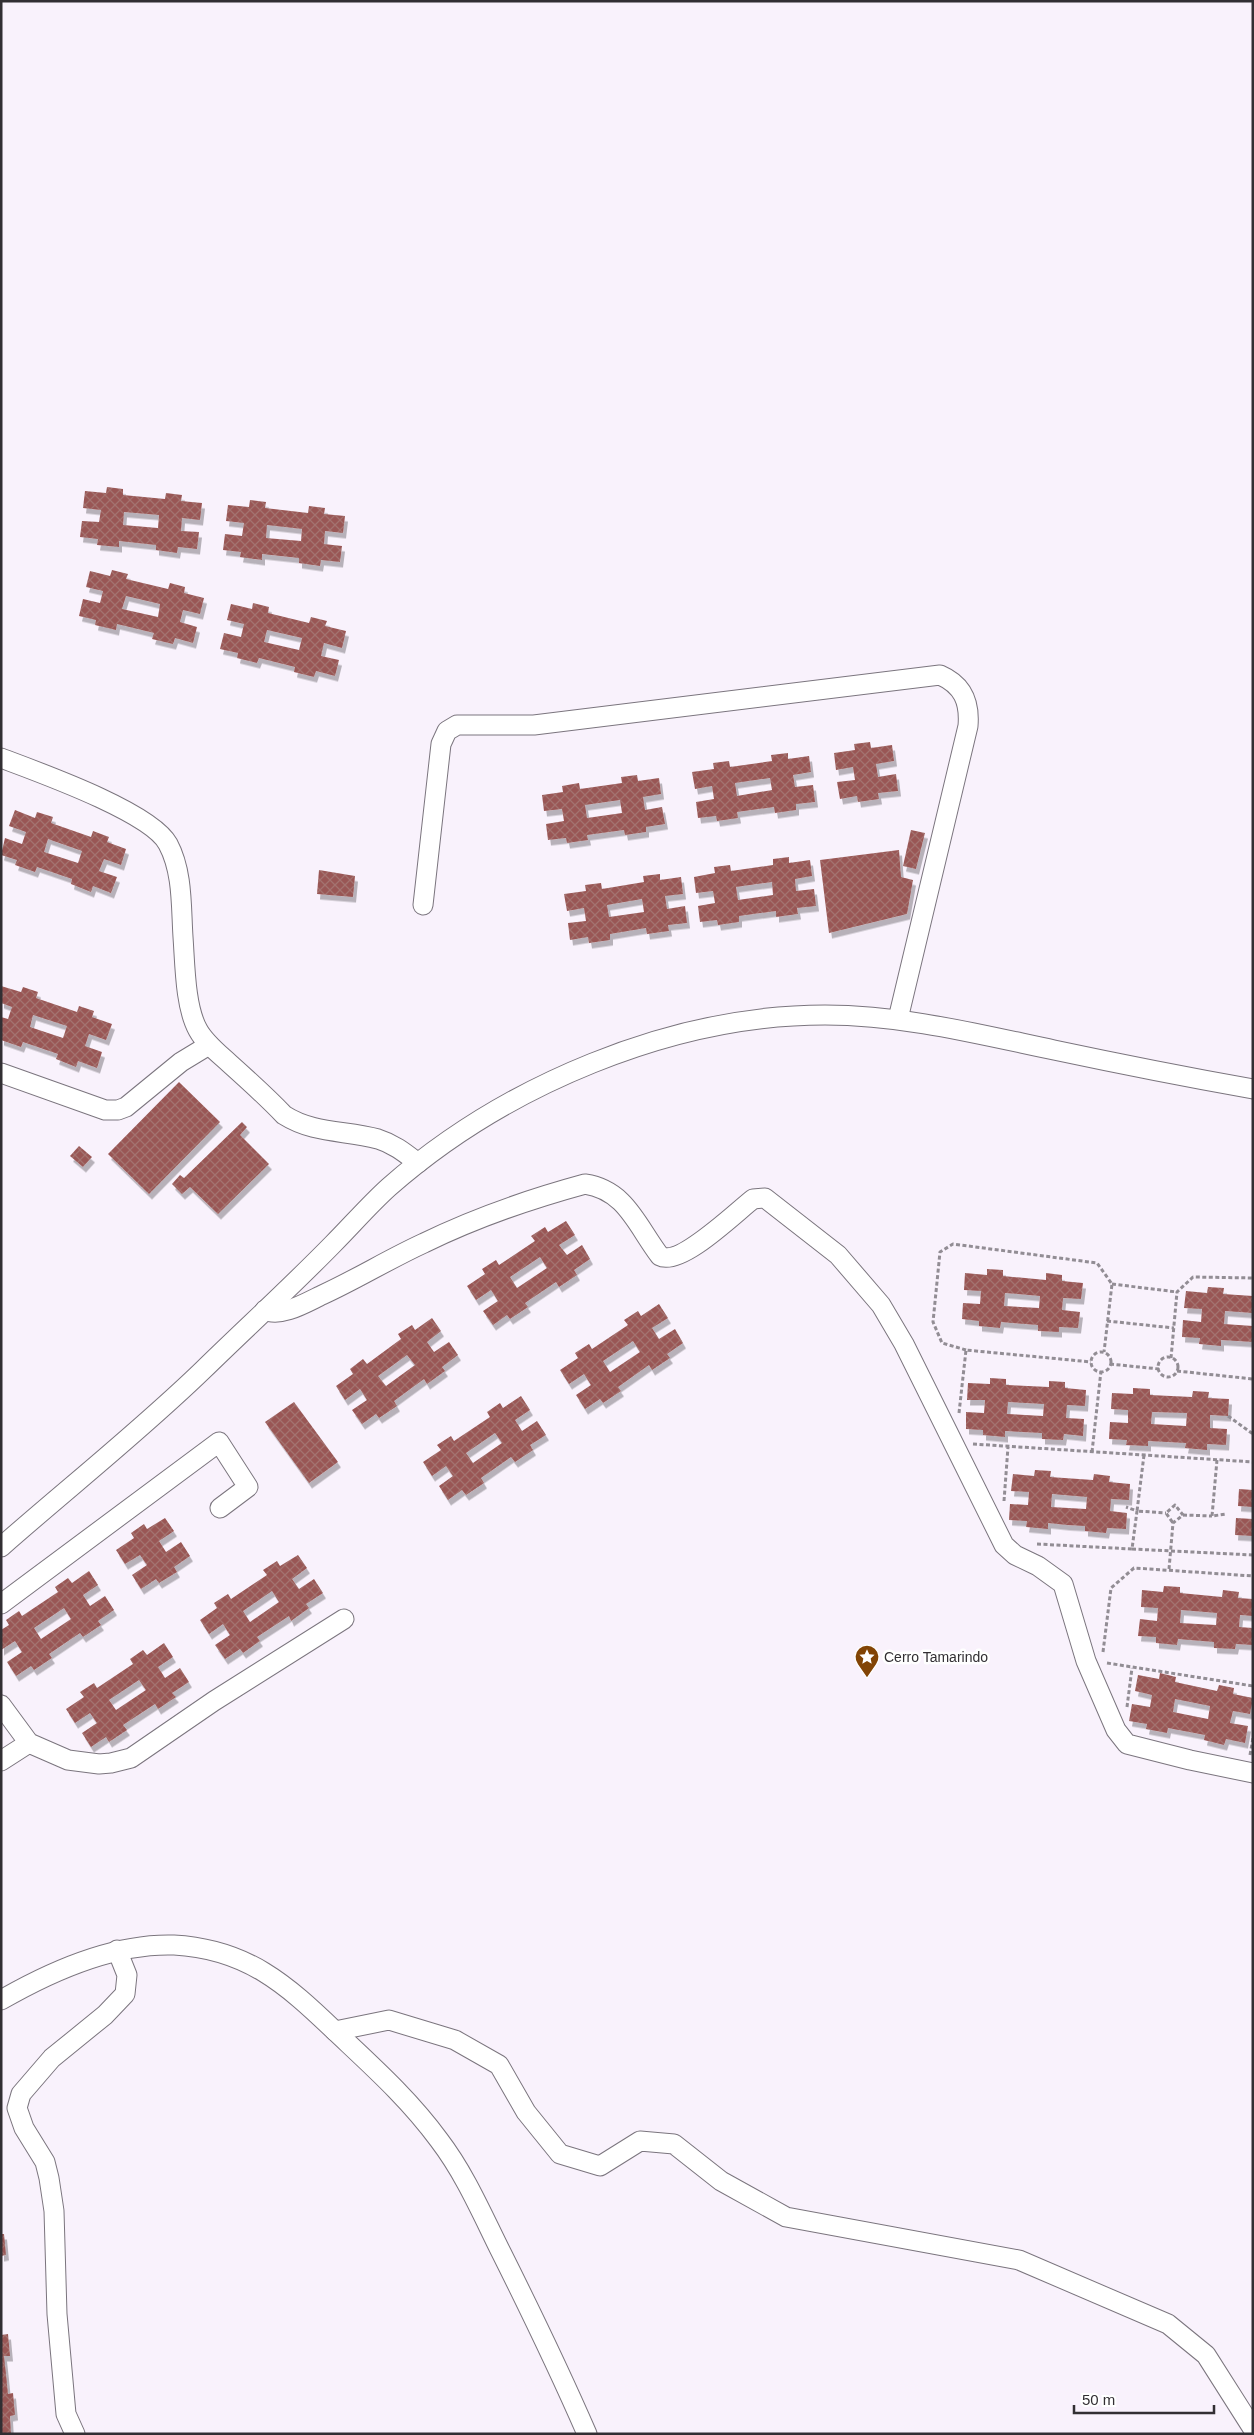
<svg xmlns="http://www.w3.org/2000/svg" width="1254" height="2435" font-family="Arial,sans-serif">
  <defs>
    <pattern id="building-cross-hatch" width="8" height="8" patternUnits="userSpaceOnUse" patternTransform="scale(1.25)"><rect width="8" height="8" fill="#995754"/><path d="M0 0l8 8M0 8l8-8" fill="none" stroke="#a37270"/></pattern>
    <filter id="shadow"><feDropShadow dx="3" dy="5.5" stdDeviation="0" flood-color="#0004"/></filter>
  </defs>
  <rect width="100%" height="100%" fill="#f9f2fc"/>
  <!-- building -->
  <g fill="url(#building-cross-hatch)" fill-rule="evenodd" filter="url(#shadow)">
    <path d="M107,487L123,489V495L165,499L166,493L182,495L181,501L202,503L200,520L182,518L181,531L199,532L197,549L178,547L177,553L156,550V545L119,541V547L97,545L98,539L80,537L82,521L99,522L101,510L83,508L85,491L106,493ZM124,512L159,515L158,528L123,525Z"/>
    <path d="M250,500L266,502L265,508L308,513L309,506L325,508L324,514L345,516L343,533L325,531L324,544L342,546L340,562L321,560L320,566L299,563V558L262,554V560L240,557L241,552L223,550L225,534L242,536L244,523L226,521L228,505L249,507ZM267,525L302,529L301,541L266,538Z"/>
    <path d="M112,570L128,574L126,579L168,589L170,583L185,587L184,593L204,598L200,614L183,610L180,622L197,627L193,643L175,638L173,644L152,639L154,633L117,624L116,630L95,625L96,620L79,616L83,599L100,603L103,591L86,587L90,571L110,576ZM126,596L160,604L158,617L122,609Z"/>
    <path d="M253,603L269,607L268,613L309,623L311,617L327,621L325,626L346,631L342,648L324,643L321,656L339,660L335,676L316,671L314,677L294,672L295,667L259,658L257,663L237,658L238,653L220,649L224,633L241,637L244,624L227,620L231,604L252,609ZM267,630L302,638L299,650L264,642Z"/>
    <path d="M870,742L871,748L892,745L894,761L876,764L878,777L896,774L898,791L878,793L879,799L858,802L857,796L840,799L837,782L855,780L853,767L836,770L834,753L855,750L854,744Z"/>
    <path d="M788,753V759L809,756L811,772L793,775L795,787L813,785L815,802L796,804V810L775,813L774,807L737,812L738,818L717,821L716,816L698,818L696,802L714,799L712,786L695,789L692,772L714,769L713,763L729,761L730,767L772,761L771,755ZM770,778L772,790L737,796L735,783Z"/>
    <path d="M637,775L638,781L659,778L661,794L643,797L645,810L662,807L665,824L646,827V832L625,835L624,830L587,835L588,840L567,843L566,838L548,840L546,824L564,821L562,809L544,811L542,795L563,792L562,786L579,783L580,789L622,783L621,777ZM620,800L622,813L587,818L585,805Z"/>
    <path d="M15,810L35,818L37,812L53,817L51,823L91,837L93,831L109,837L107,842L126,849L121,865L104,859L99,871L117,877L111,893L93,886L91,892L71,884L72,879L37,867L35,872L15,865L17,860L1,855L5,838L22,844L26,832L9,826ZM48,839L82,851L78,863L44,852Z"/>
    <path d="M911,830L925,833L916,869L903,866Z"/>
    <path d="M899,850L901,877L913,880L907,914L829,933L820,860Z"/>
    <path d="M789,857V863L810,860L812,876L795,879L796,891L814,889L816,906L797,908L798,914L776,917V911L739,916V922L718,925L717,920L700,922L698,906L715,903L713,891L696,893L694,877L715,873L714,867L730,865L731,871L773,865V859ZM772,882L773,895L738,900L736,887Z"/>
    <path d="M319,870L355,876L353,897L317,894Z"/>
    <path d="M660,874V880L681,877L683,894L665,896L667,909L685,906L687,923L668,925L669,931L647,934L646,928L610,934V940L589,943L588,937L570,940L568,923L586,921L584,908L567,911L564,894L586,891L585,885L601,883L602,889L644,882L643,876ZM642,899L644,912L609,917L607,905Z"/>
    <path d="M1,986L21,992L23,987L38,992L36,998L77,1012L79,1006L94,1011L92,1017L112,1024L106,1040L89,1034L85,1046L102,1052L97,1068L78,1061L76,1067L56,1059L58,1054L23,1042L21,1047L1,1040V1017L8,1019L12,1007L1,1003ZM33,1015L67,1026L63,1038L30,1027Z"/>
    <path d="M179,1082L220,1122L149,1194L108,1154Z"/>
    <path d="M242,1122L247,1127L240,1135L269,1164L218,1214L190,1187L182,1194L172,1184L180,1175L184,1178Z"/>
    <path d="M79,1146L92,1157L83,1167L70,1156Z"/>
    <path d="M566,1221L575,1235L559,1245L567,1255L582,1245L590,1259L574,1270L577,1275L559,1287L556,1282L525,1303L528,1307L510,1319L507,1315L493,1325L483,1311L498,1301L491,1290L476,1300L467,1286L485,1274L482,1269L496,1260L499,1265L535,1241L531,1236L545,1227L548,1232ZM540,1257L547,1268L517,1288L510,1277Z"/>
    <path d="M987,1269L1003,1270V1276L1046,1280V1273L1062,1275V1281L1083,1283L1081,1299L1063,1298L1062,1310L1080,1312L1078,1328L1059,1327V1332L1038,1331V1325L1001,1322L1000,1328L979,1326V1321L962,1319L963,1303L980,1304L981,1291L964,1290L965,1273L987,1275ZM1005,1293L1040,1296L1039,1308L1004,1306Z"/>
    <path d="M1208,1287L1224,1288L1223,1294L1253,1296V1313L1225,1311L1224,1324L1253,1326V1342L1221,1340V1346L1199,1344L1200,1338L1182,1337L1183,1320L1201,1322L1202,1309L1184,1308L1186,1291L1207,1293Z"/>
    <path d="M659,1304L668,1318L652,1328L659,1339L675,1329L683,1343L667,1354L670,1358L652,1370L649,1365L618,1387L621,1391L603,1403L600,1399L585,1409L576,1395L591,1385L584,1374L569,1384L560,1370L578,1358L575,1353L589,1344L592,1349L628,1325L624,1320L638,1311L641,1316ZM633,1341L640,1352L610,1372L603,1361Z"/>
    <path d="M432,1318L441,1331L427,1342L434,1352L449,1342L458,1355L442,1367L445,1371L427,1384L424,1379L394,1401L397,1406L379,1418L376,1414L362,1424L352,1410L367,1400L360,1389L345,1400L336,1386L353,1374L350,1369L363,1359L367,1364L401,1339L398,1334L412,1325L415,1330ZM407,1355L415,1365L386,1386L378,1376Z"/>
    <path d="M990,1378L1006,1379V1385L1049,1387V1381L1065,1382V1388L1086,1390L1085,1406L1067,1405L1066,1418L1084,1419L1083,1436L1064,1434L1063,1440L1042,1439V1433L1005,1431V1437L983,1435V1430L966,1429V1412L984,1413L985,1400H967L968,1383L990,1384ZM1008,1402L1044,1404L1043,1416L1007,1414Z"/>
    <path d="M1133,1388L1150,1389V1395L1192,1397L1193,1391L1209,1392L1208,1398L1229,1399L1228,1416L1210,1415V1428L1227,1429L1226,1445L1207,1444V1450L1185,1448L1186,1443L1148,1441V1446L1126,1445L1127,1440L1109,1439L1110,1422L1128,1423V1410L1111,1409L1112,1393L1133,1394ZM1152,1412L1187,1413L1186,1426L1151,1424Z"/>
    <path d="M521,1396L530,1410L515,1420L522,1431L537,1421L546,1435L530,1445L533,1450L515,1462L511,1457L481,1478L484,1483L466,1495L462,1490L448,1500L439,1486L453,1476L446,1466L432,1476L423,1462L441,1450L437,1445L451,1436L454,1441L490,1417L487,1412L500,1403L503,1408ZM495,1433L502,1443L473,1463L466,1453Z"/>
    <path d="M294,1402L338,1462L309,1483L265,1422Z"/>
    <path d="M1035,1470L1051,1471L1050,1477L1093,1480L1094,1474L1110,1476L1109,1482L1130,1484L1129,1500L1111,1499L1110,1511L1127,1513L1126,1529L1107,1528L1106,1533L1085,1531V1526L1067,1525L1048,1523V1529L1026,1527L1027,1521L1009,1520L1010,1504L1028,1505L1029,1492L1011,1491L1013,1474L1034,1476ZM1052,1494L1087,1497L1086,1509L1051,1507Z"/>
    <path d="M1239,1489L1253,1490V1507L1238,1506Z"/>
    <path d="M165,1518L174,1531L159,1541L166,1552L181,1542L190,1556L174,1567L177,1572L159,1583L156,1579L141,1589L132,1575L147,1565L140,1555L125,1564L116,1550L134,1538L131,1533L144,1524L147,1529Z"/>
    <path d="M1236,1518L1253,1519V1536L1235,1535Z"/>
    <path d="M298,1555L307,1568L292,1579L299,1589L314,1579L323,1593L306,1604L309,1608L291,1621L289,1616L257,1637L260,1641L243,1653L240,1649L225,1659L215,1645L230,1635L223,1624L209,1634L200,1620L217,1608L214,1603L228,1594L231,1599L267,1575L263,1570L277,1561L280,1566ZM272,1591L279,1602L250,1622L243,1611Z"/>
    <path d="M89,1571L98,1585L83,1595L90,1606L105,1596L114,1610L98,1621L101,1625L83,1637L80,1633L49,1654L52,1658L34,1670L31,1666L16,1676L7,1662L22,1652L15,1641L1,1650V1630L9,1625L6,1620L19,1611L22,1616L58,1592L55,1587L68,1578L72,1583ZM64,1608L71,1619L41,1639L34,1628Z"/>
    <path d="M1164,1586L1180,1587V1593L1222,1597L1223,1590L1239,1592L1238,1598L1253,1599V1616L1240,1615L1239,1627L1253,1628V1645L1236,1644L1235,1649L1214,1648V1642L1178,1639L1177,1645L1156,1643V1637L1138,1636L1140,1619L1157,1621L1158,1608L1141,1607L1142,1590L1163,1592ZM1181,1610L1217,1613L1216,1625L1180,1623Z"/>
    <path d="M164,1643L173,1657L158,1667L165,1678L180,1668L189,1682L172,1693L176,1697L158,1709L155,1704L123,1725L127,1730L109,1742L106,1737L91,1747L82,1733L97,1723L90,1713L75,1723L66,1709L84,1697L80,1692L94,1683L97,1688L133,1664L130,1659L143,1650L147,1655ZM139,1680L146,1690L116,1710L109,1700Z"/>
    <path d="M1160,1673L1176,1677L1175,1682L1217,1691L1219,1685L1234,1688L1233,1694L1253,1698L1250,1714L1233,1711L1230,1723L1248,1726L1245,1743L1226,1739L1224,1745L1204,1740L1205,1735L1168,1728L1167,1733L1146,1729L1147,1724L1129,1721L1132,1704L1150,1707L1152,1695L1135,1691L1138,1675L1159,1679ZM1175,1699L1210,1706L1208,1719L1173,1712Z"/>
    <path d="M1,2234H4L6,2255L1,2256Z"/>
    <path d="M8,2334L10,2356H4L6,2374L8,2394L13,2393L15,2415L10,2416L11,2434H1V2335Z"/>
  </g>
  <g fill="none" stroke-linecap="round" stroke-linejoin="round">
    <defs>
      <g id="minor">
        <path d="M1,758C38,772 151,812 168,844C183,872 181,907 183,937C185,964 185,1007 198,1030C205,1043 218,1053 229,1063C248,1080 267,1097 284,1115C314,1134 345,1130 378,1139C394,1144 405,1153 418,1163"/>
        <path d="M423,905L441,744L447,731L457,725H534L940,675C963,685 970,702 968,726L898,1019"/>
        <path d="M1,1073L105,1110H118L126,1107L181,1062L209,1045"/>
        <path d="M265,1310C281,1318 307,1302 322,1295C357,1279 389,1259 424,1243C475,1218 530,1199 585,1184C626,1190 637,1226 660,1256C680,1267 735,1213 753,1199L765,1198L838,1255L881,1305L904,1344L1004,1545L1015,1555L1038,1566L1063,1584L1086,1661L1116,1730L1127,1744L1190,1760L1253,1773"/>
        <path d="M1,1547C68,1488 139,1432 203,1370C246,1328 291,1287 333,1244C352,1225 369,1205 389,1187C504,1086 671,1015 825,1015C903,1015 978,1034 1054,1050C1120,1064 1186,1077 1253,1089"/>
        <path d="M1,1604L219,1442L248,1487L220,1508"/>
        <path d="M1,1705L29,1743L68,1760L99,1764L111,1763L131,1758L214,1701L344,1619"/>
        <path d="M1,1761L29,1743"/>
        <path d="M1,2000C53,1970 114,1943 174,1945C247,1949 286,1984 336,2032C372,2066 409,2099 439,2140C465,2174 482,2214 501,2252C531,2312 560,2372 587,2434"/>
        <path d="M335,2031L389,2020L455,2040L499,2065L526,2112L560,2154L600,2166L640,2141L674,2144L721,2181L786,2217L1019,2260L1168,2324L1206,2355L1253,2429"/>
        <path d="M75,2434L66,2414L57,2314L54,2211L49,2178L45,2162L24,2128L17,2108L21,2094L52,2058L105,2015L125,1994L127,1975L117,1950"/>
      </g>
    </defs>
    <!-- minor casing -->
    <use href="#minor" stroke="#7b757e" stroke-width="21"/>
    <!-- path -->
    <g stroke="#928d94" stroke-width="3" stroke-dasharray="4 2.5" stroke-linecap="butt">
      <path d="M1112,1284L1177,1292"/>
      <path d="M1107,1321L1174,1328"/>
      <path d="M966,1350L942,1343L933,1322L940,1252L953,1244L1097,1263L1112,1284L1104,1352"/>
      <circle cx="1101" cy="1362" r="10"/>
      <circle cx="1168" cy="1367" r="10"/>
      <path d="M1171,1358L1177,1292L1193,1277L1253,1278"/>
      <path d="M1110,1364L1159,1369"/>
      <path d="M1177,1371L1253,1379"/>
      <path d="M959,1413L966,1350L1091,1362"/>
      <path d="M1228,1416L1253,1434"/>
      <path d="M973,1444L1253,1462"/>
      <path d="M1092,1452L1101,1371"/>
      <path d="M1144,1455L1137,1511L1166,1513"/>
      <path d="M1217,1460L1212,1516L1226,1514"/>
      <path d="M1004,1501L1008,1447"/>
      <path d="M1183,1515L1212,1516"/>
      <path d="M1037,1544L1132,1549L1137,1511L1126,1507"/>
      <path d="M1132,1549L1253,1555"/>
      <path d="M1169,1569L1173,1523L1183,1515L1175,1505L1166,1513L1173,1523"/>
      <path d="M1103,1652L1111,1588L1134,1568L1253,1576"/>
      <path d="M1107,1663L1253,1686"/>
      <path d="M1127,1707L1132,1668"/>
      <path d="M1250,1755L1253,1738"/>
    </g>
    <!-- minor -->
    <use href="#minor" stroke="#fff" stroke-width="19"/>
  </g>
  <!-- icons -->
  <defs>
    <symbol id="sight-pin" viewBox="-11 -11 22 30"><path d="M0 17L-7.5 6A9.5 9.5 0 1 1 7.5 6Z" fill="#824405" stroke="#fff"/><path d="M0-6L1.8-2.2L6-1.7L2.9 1.2L3.7 5.4L0 3.3L-3.7 5.4L-2.9 1.2L-6-1.7L-1.8-2.2Z" fill="#fff"/></symbol>
  </defs>
  <g fill-rule="evenodd">
    <use href="#sight-pin" x="853" y="1643" width="28" height="38"/>
  </g>
  <g text-anchor="middle" stroke-width="5" stroke-linejoin="round" paint-order="stroke">
    <!-- poi labels -->
    <g font-size="14" fill="#322f33" stroke="#fff" text-anchor="start">
      <text x="884" y="1662">Cerro Tamarindo</text>
    </g>
  </g>
  <!-- border -->
  <rect width="1254" height="2435" fill="none" stroke="#322f33" stroke-width="5"/>
  <!-- scale -->
  <path d="M1074 2405v8h140v-8" fill="none" stroke="#322f33" stroke-width="2.5"/>
  <text x="1082" y="2405" font-size="15" fill="#322f33" stroke="#ffffff" stroke-width="4" paint-order="stroke">50 m</text>
</svg>
